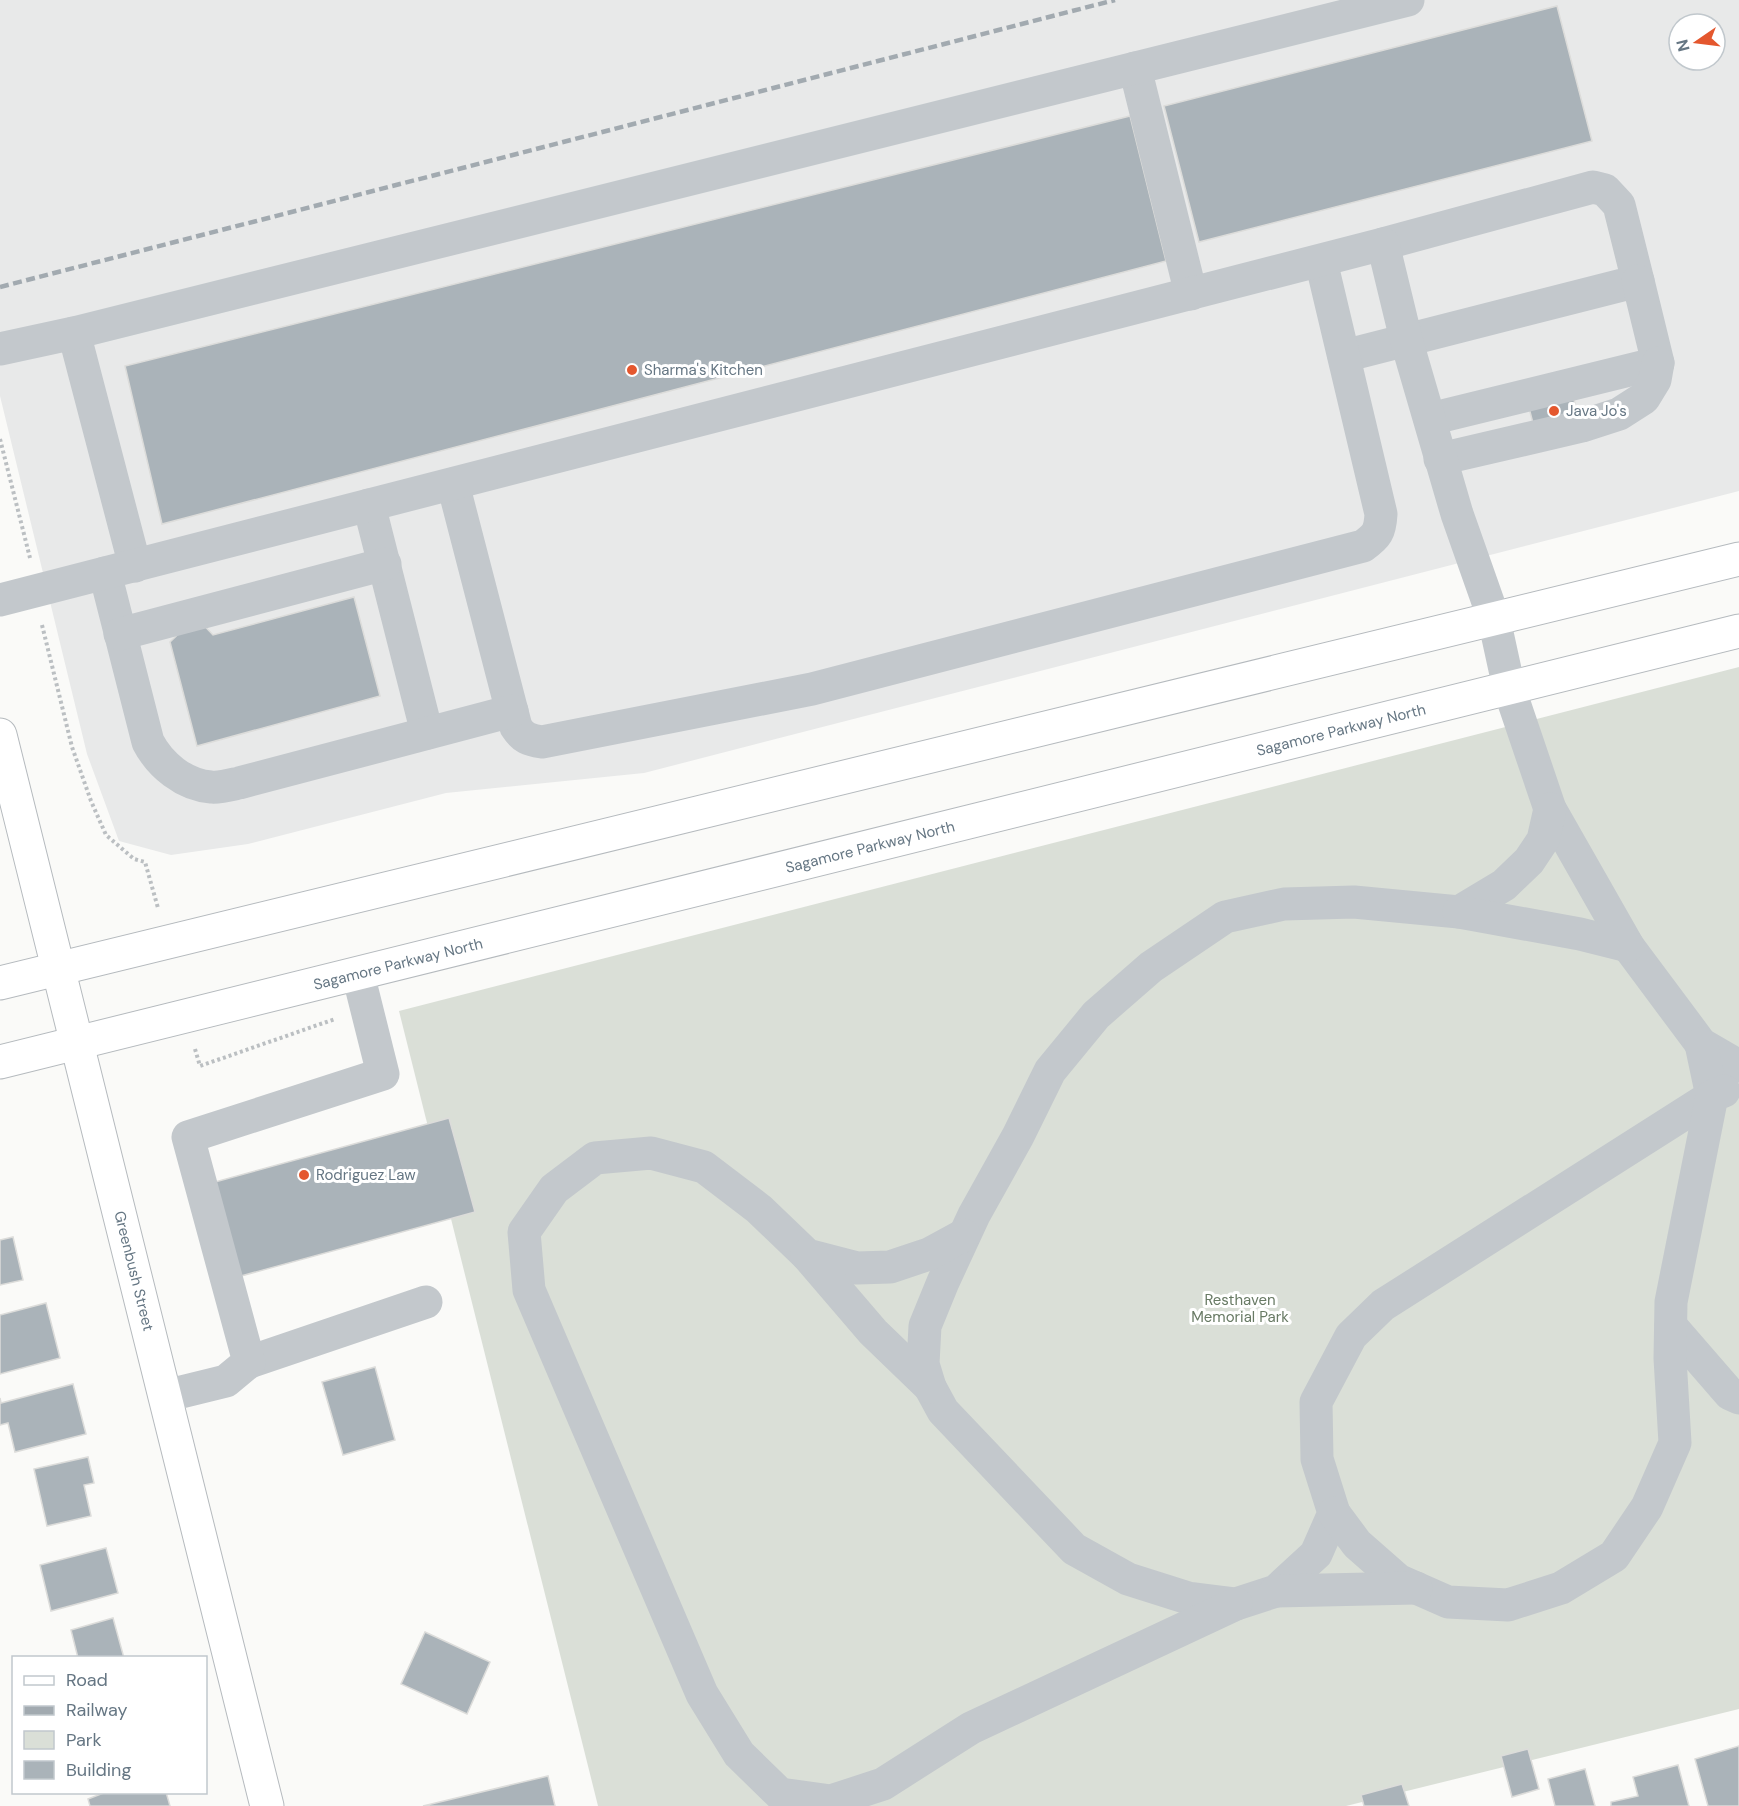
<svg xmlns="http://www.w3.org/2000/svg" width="1739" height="1806" font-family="'DM Sans',sans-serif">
  <rect width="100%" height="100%" fill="#fafaf8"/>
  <!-- built -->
  <path fill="#e8e9e9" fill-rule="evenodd" d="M0,0H1739V491L644,773L446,793L248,844L171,855L119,841L87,754L0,396ZM1679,24H1715V60H1679Z"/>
  <!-- green -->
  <path fill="#dadfd7" d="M1739,667V1709L1346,1806H598L399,1011Z"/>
  <!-- building -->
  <g fill="#aab3b9" stroke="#dcdcda" stroke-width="1.5">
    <path d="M1557,6L1592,141L1199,242L1164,106Z"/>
    <path d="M1130,116L1166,261L162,524L125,366Z"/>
    <path d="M1572,392L1579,419L1535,431L1528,404Z"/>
    <path d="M354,597L380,696L197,746L170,642L196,617L213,635Z"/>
    <path d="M449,1118L475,1212L241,1276L215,1182Z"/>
    <path d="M13,1237L23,1280L0,1285V1240Z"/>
    <path d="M46,1303L60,1358L0,1374V1315Z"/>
    <path d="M375,1367L395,1440L343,1455L322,1382Z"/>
    <path d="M73,1384L86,1434L15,1452L8,1423L0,1425V1398L1,1403Z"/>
    <path d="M88,1457L94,1483L84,1485L91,1516L47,1526L34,1469Z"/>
    <path d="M106,1548L118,1593L51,1611L40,1565Z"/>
    <path d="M113,1618L124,1658H78L71,1630Z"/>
    <path d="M425,1632L490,1662L467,1714L401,1684Z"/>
    <path d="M1739,1746V1806H1708L1695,1759Z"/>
    <path d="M1528,1749L1539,1789L1512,1797L1501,1756Z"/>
    <path d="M1678,1765L1689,1806H1611V1802L1638,1796L1633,1777Z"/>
    <path d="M1585,1769L1595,1806H1555L1548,1779Z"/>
    <path d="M548,1776L555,1806H423Z"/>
    <path d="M1402,1784L1409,1806H1364L1361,1795Z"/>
    <path d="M106,1792H166L170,1806H90L88,1799Z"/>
  </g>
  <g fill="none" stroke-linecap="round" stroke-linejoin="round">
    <defs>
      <g id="major">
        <path d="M0,735L267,1806"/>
        <path d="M0,983L1739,559"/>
        <path d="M0,1062L1739,631"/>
      </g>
    </defs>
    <!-- major casing -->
    <use href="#major" stroke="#b5babe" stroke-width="35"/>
    <!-- path -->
    <g stroke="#bbbfc2" stroke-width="4" stroke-dasharray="3 3" stroke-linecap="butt">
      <path d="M0,439L30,558"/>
      <path d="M42,625L72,747L91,801L106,835L134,859L145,862L158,908"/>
      <path d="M195,1049L200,1066L335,1019"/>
    </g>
    <!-- minor -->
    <g stroke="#c3c8cc" stroke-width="33">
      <path d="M1135,68L1191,294"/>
      <path d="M74,333L135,566"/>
      <path d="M0,349L74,333L1408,0"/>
      <path d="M1344,356L1638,281L1619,205L1605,190L1593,187L1383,244"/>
      <path d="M1430,419L1658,363L1638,281"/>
      <path d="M1440,459L1582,426L1619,414L1644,398L1655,380L1658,363"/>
      <path d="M453,484L516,727C523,738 529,740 542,742L812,689L1363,546C1377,536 1380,532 1381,514L1321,261"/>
      <path d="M369,505L427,733"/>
      <path d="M105,573L148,742C160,765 184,785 211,787C219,788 230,785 239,783L512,711"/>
      <path d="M0,600L1383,244L1406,339L1457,514L1494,619L1509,688L1550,809L1628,946L1701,1044L1739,1066"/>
      <path d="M120,634L385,564"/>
      <path d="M1550,809L1543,840L1529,861L1504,885L1459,912L1354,902L1284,904L1225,917L1151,967L1096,1015L1050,1071L1018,1136L974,1215L943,1282L925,1326L923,1364L930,1387L943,1411L1074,1549L1128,1579L1188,1598L1236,1604L1276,1591L1316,1554L1334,1513L1317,1459L1316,1402L1351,1336L1383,1305L1712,1096L1701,1044"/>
      <path d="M1459,912L1580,934L1628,946"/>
      <path d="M964,1235L929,1254L890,1267L857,1268L807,1255L759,1209L704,1167L651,1153L595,1158L554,1189L524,1232L529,1290L702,1694L739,1754L780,1794L831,1801L883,1784L971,1728L1236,1604"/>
      <path d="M807,1255L873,1332L930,1387"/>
      <path d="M1671,1326L1730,1394L1739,1398"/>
      <path d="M249,1362L426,1302"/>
      <path d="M165,1396L226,1381L249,1362L188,1137L383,1074L358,974"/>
      <path d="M1334,1513L1357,1544L1398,1580L1448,1602L1508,1605L1561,1588L1614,1556L1647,1507L1675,1443L1670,1358L1671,1302L1712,1096L1724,1091"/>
      <path d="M1276,1591L1416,1588"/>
    </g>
    <!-- major -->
    <use href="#major" stroke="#fff" stroke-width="33"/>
    <!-- rail -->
    <path stroke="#a2aab0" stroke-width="4.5" stroke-dasharray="9 4.5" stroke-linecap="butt" d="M0,287L1115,0"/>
  </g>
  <!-- markers -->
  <g fill="#e4572e" stroke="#fff" stroke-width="2">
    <circle cx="632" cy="370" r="6"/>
    <circle cx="1554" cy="411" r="6"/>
    <circle cx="304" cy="1175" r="6"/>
  </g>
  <g text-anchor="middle" stroke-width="6" stroke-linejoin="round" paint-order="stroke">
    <!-- poi labels -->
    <g font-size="15" fill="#657683" stroke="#fff" text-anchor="start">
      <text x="644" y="375">Sharma's Kitchen</text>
      <text x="1566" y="416">Java Jo's</text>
      <text x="316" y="1180">Rodriguez Law</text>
    </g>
    <!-- street labels -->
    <g font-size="15" fill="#657683" stroke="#fff">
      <text transform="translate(1341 730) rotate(-14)" y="5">Sagamore Parkway North</text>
      <text transform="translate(870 847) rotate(-14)" y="5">Sagamore Parkway North</text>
      <text transform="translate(398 964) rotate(-14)" y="5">Sagamore Parkway North</text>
      <text transform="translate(134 1271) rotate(76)" y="5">Greenbush Street</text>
    </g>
    <!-- park labels -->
    <g font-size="15" fill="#687a64" stroke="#fff">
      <text x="1240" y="1305">Resthaven<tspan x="1240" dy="17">Memorial Park</tspan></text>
    </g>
  </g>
  <!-- legend -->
  <rect x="12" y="1656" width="195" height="138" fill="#ffffff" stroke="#c1c8cd" stroke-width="1.5"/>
  <rect x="24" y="1676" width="30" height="9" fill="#ffffff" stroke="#c1c8cd" stroke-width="1.5"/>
  <text x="66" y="1686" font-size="18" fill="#657683">Road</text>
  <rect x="24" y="1706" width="30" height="9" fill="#a2aab0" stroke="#c1c8cd" stroke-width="1.5"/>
  <text x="66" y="1716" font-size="18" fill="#657683">Railway</text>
  <rect x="24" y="1731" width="30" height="18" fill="#dadfd7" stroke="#c1c8cd" stroke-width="1.5"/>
  <text x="66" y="1746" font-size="18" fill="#657683">Park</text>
  <rect x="24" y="1761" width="30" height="18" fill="#aab3b9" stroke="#c1c8cd" stroke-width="1.5"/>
  <text x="66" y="1776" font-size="18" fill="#657683">Building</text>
  <!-- north arrow -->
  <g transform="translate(1697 42) rotate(256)"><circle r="28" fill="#ffffff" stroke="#c1c8cd" stroke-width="1.5"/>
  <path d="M0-4.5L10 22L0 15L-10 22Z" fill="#e4572e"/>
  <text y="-9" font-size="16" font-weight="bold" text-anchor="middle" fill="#657683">N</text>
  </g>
</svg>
